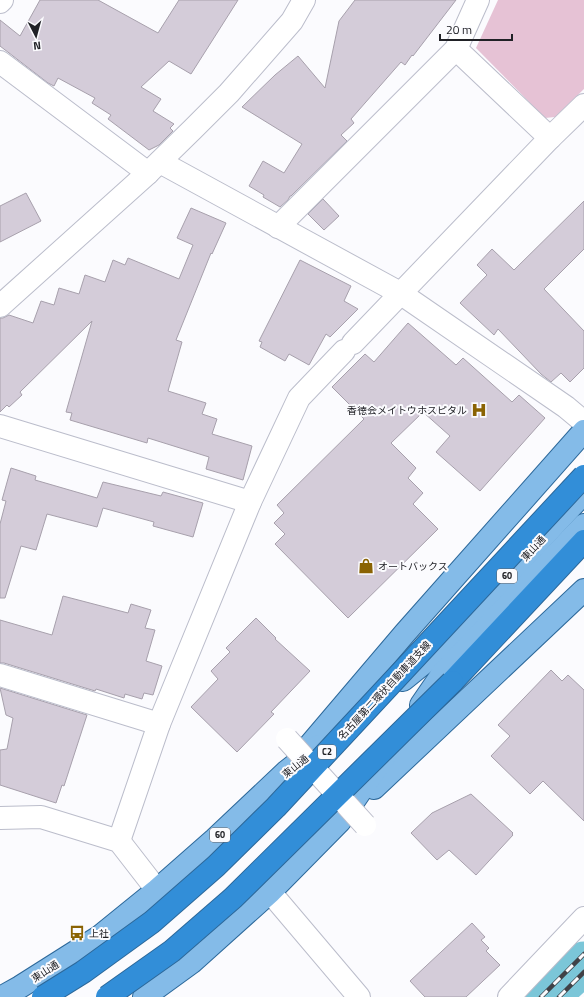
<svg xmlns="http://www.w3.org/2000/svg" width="584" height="997" font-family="'Titillium Web','Noto Sans JP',sans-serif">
  <rect width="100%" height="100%" fill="#fbfbfe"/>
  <!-- green -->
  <path fill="#e6c2d5" d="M498,0H584V89L555,117L545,118L476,48Z"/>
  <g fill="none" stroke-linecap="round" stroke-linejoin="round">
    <!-- river -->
    <path stroke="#7bc6d8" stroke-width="43" d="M547,997L584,963"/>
  </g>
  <!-- building -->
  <g fill="#d4ccd9" stroke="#a7a0ac">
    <path d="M40,0H98L158,33L179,0H238L191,74L169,61L141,87L161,99L153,111L174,124L170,128L173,131L159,145L149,150L108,119L111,115L92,103L95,98L58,78L54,86L48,83L0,46V20L20,36Z"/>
    <path d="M355,0H456L413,56L412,55L405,65L401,62L351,119L354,123L341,135L347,141L291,196H290L288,200L280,207L263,197L264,195L249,186L263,161L284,173L302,144L242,107L275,75L298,56L325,88L339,21Z"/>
    <path d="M26,193L41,221L0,242V206Z"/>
    <path d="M323,199L339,216L324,230L308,214Z"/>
    <path d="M584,201V249L544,289L584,331V368L570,382L561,373L551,382L541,374L498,329L494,335L460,303L487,275L477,265L492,249L514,270Z"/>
    <path d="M191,208L226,223L212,254L211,253L176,340L182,342L168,391L206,403L202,414L217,419L212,434L252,446L243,480L206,469L209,457L148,438L147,443L70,420L72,413L66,412L92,321L20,392L22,395L9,407L7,405L0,412V318H3L9,315L33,323L41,301L54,305L59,288L79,294L85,275L105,282L113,260L125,265L128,258L179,279L193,245L177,238Z"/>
    <path d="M300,260L351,286L344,301L358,309L330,337L326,334L309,365L289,354L285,361L260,347L262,342L259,341Z"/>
    <path d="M408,323L456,365L463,358L512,402L519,395L545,418L480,491L436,452L450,436L423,412L391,443L416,468L408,478L423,493L413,504L438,529L348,618L275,544L285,534L274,523L284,513L277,505L364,419L332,387L365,354L374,362Z"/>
    <path d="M11,468L36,476L35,480L97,498L103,482L161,496L163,492L203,503L193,537L153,526L154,522L103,508L97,527L47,514L36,550L21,546L5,598H0V524L6,501L2,500Z"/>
    <path d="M63,596L128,613L131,604L151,610L145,628L155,630L146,661L162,666L153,695L144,693L142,699L125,694L124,698L96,689L95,691L4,663H0V620L52,635Z"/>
    <path d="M256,618L276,638L275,639L310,671L271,712L274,714L237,752L191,707L218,679L211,671L230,652L226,648Z"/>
    <path d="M551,670L562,681L568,675L584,690V821L543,781L530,794L491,756L510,736L498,725Z"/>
    <path d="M0,688L87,715L64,786L62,785L56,803L0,785V750L7,749L13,718L6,715Z"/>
    <path d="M471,794L513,833L512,834L513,835L476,875L449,850L437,860L411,833L432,813Z"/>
    <path d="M472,923L485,937L481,940L489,948L486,951L500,965L466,997H425L410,981Z"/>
  </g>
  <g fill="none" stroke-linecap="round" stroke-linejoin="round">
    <defs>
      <g id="street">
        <path d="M0,2L2,0"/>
        <path d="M456,49L550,138"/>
        <path d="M0,62L148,173"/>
        <path d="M160,162L400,293L566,407L584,422"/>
        <path d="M278,227L456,49L478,0"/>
        <path d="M353,343L550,138L584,105"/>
        <path d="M0,426L250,502"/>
        <path d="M0,675L159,724"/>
        <path d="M0,818L41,817L119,841L157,890"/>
        <path d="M119,841L159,724L250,502L299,398L344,351"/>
        <path d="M509,997L584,918"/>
      </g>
      <g id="secondary">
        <path d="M0,306L148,173L193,129L229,93L292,21L304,0"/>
        <path d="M270,892L359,997"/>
      </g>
      <g id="primary">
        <path d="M403,680L429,659L584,493"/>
        <path d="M421,705L443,673L584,525"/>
        <path d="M303,753L405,633L584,431"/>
        <path d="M374,788L584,590"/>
        <path d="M2,997L20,987L99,937L157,890L215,839L286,772L319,746"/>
        <path d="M144,997L192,962L270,892L340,821L386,754"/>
      </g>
      <path id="highway" d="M452,682L584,541"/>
    </defs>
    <!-- street casing -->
    <use href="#street" stroke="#bbbdcb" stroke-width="24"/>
    <!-- secondary casing -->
    <use href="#secondary" stroke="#bbbdcb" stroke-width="24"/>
    <!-- primary casing -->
    <use href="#primary" stroke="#2c689a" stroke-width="24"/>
    <!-- highway casing -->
    <use href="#highway" stroke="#2c689a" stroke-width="24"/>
    <!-- street -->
    <use href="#street" stroke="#fff" stroke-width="22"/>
    <!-- secondary -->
    <use href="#secondary" stroke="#fff" stroke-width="22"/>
    <!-- primary -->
    <use href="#primary" stroke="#84bbe8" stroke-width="22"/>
    <!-- highway -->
    <use href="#highway" stroke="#328ed8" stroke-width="22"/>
    <defs>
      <g id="rail">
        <path d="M541,997L584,954"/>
        <path d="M559,997L584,972"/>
      </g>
    </defs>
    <!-- rail casing -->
    <use href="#rail" stroke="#404146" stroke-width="4.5"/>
    <!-- rail -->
    <use href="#rail" stroke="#fbfbfe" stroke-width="3" stroke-dasharray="9" stroke-linecap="butt"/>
    <defs>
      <path id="street-bridge" d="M287,739L365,825"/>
      <g id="highway-bridge">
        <path d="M43,997L83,972L152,922L216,866L276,807L584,476"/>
        <path d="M107,997L172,951L233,898L452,682"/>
      </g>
    </defs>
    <!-- street-bridge casing -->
    <use href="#street-bridge" stroke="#bbbdcb" stroke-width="24" stroke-linecap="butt"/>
    <!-- highway-bridge casing -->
    <use href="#highway-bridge" stroke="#2c689a" stroke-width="24" stroke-linecap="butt"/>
    <!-- street-bridge -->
    <use href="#street-bridge" stroke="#fff" stroke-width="22"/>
    <!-- highway-bridge -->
    <use href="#highway-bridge" stroke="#328ed8" stroke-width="22"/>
  </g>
  <!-- icons -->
  <defs>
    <symbol id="hospital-bare" viewBox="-9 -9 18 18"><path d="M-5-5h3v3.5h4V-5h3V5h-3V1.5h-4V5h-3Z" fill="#8a6303" stroke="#fbfbfe" stroke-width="2.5" paint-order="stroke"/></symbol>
    <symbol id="shop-bare" viewBox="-9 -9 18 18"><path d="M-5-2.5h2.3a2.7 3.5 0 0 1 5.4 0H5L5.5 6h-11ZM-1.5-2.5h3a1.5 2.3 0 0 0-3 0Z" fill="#8a6303" stroke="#fbfbfe" stroke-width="2.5" paint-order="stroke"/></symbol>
    <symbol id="bus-bare" viewBox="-9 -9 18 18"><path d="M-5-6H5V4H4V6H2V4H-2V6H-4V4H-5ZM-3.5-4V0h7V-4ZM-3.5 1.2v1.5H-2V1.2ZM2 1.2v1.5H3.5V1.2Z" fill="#8a6303" stroke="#fbfbfe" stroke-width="2.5" paint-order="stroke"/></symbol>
  </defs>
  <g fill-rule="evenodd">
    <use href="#hospital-bare" x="468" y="399" width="22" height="22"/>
    <use href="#shop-bare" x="355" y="555" width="22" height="22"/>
    <use href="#bus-bare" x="66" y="922" width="22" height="22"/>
  </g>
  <g text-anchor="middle" stroke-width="4" stroke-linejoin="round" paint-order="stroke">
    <!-- shield labels -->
    <g fill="#fbfbfe" stroke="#626267" stroke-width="1">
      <rect x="497" y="569" width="20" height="14" rx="3"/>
      <rect x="318" y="745" width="18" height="14" rx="3"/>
      <rect x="210" y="828" width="20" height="14" rx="3"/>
    </g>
    <g font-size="9" font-weight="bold" fill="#202126">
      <text x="507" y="579">60</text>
      <text x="327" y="755">C2</text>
      <text x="220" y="838">60</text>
    </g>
    <!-- poi labels -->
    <g font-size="10" fill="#202126" stroke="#fbfbfe" text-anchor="start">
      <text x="467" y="414" text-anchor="end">香徳会メイトウホスピタル</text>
      <text x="378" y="570">オートバックス</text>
      <text x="89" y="937">上社</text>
    </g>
    <!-- street labels -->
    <g font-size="10" fill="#202126" stroke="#fbfbfe">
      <text transform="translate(533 548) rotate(-47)" y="4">東山通</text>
      <text transform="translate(384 690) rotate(-47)" y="4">名古屋第二環状自動車道支線</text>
      <text transform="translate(295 766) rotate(-39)" y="4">東山通</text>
      <text transform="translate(45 971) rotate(-33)" y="4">東山通</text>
    </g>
  </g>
  <!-- north arrow -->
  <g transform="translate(36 36) rotate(174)" stroke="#fbfbfe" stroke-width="3" paint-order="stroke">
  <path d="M0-3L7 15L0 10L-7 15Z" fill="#202126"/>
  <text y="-6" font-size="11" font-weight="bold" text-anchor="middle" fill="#202126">N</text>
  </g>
  <!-- scale -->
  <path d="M440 34v6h72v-6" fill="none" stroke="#202126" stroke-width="2"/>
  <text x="446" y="34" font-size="12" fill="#202126" stroke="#fbfbfe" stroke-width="3" paint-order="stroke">20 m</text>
</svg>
